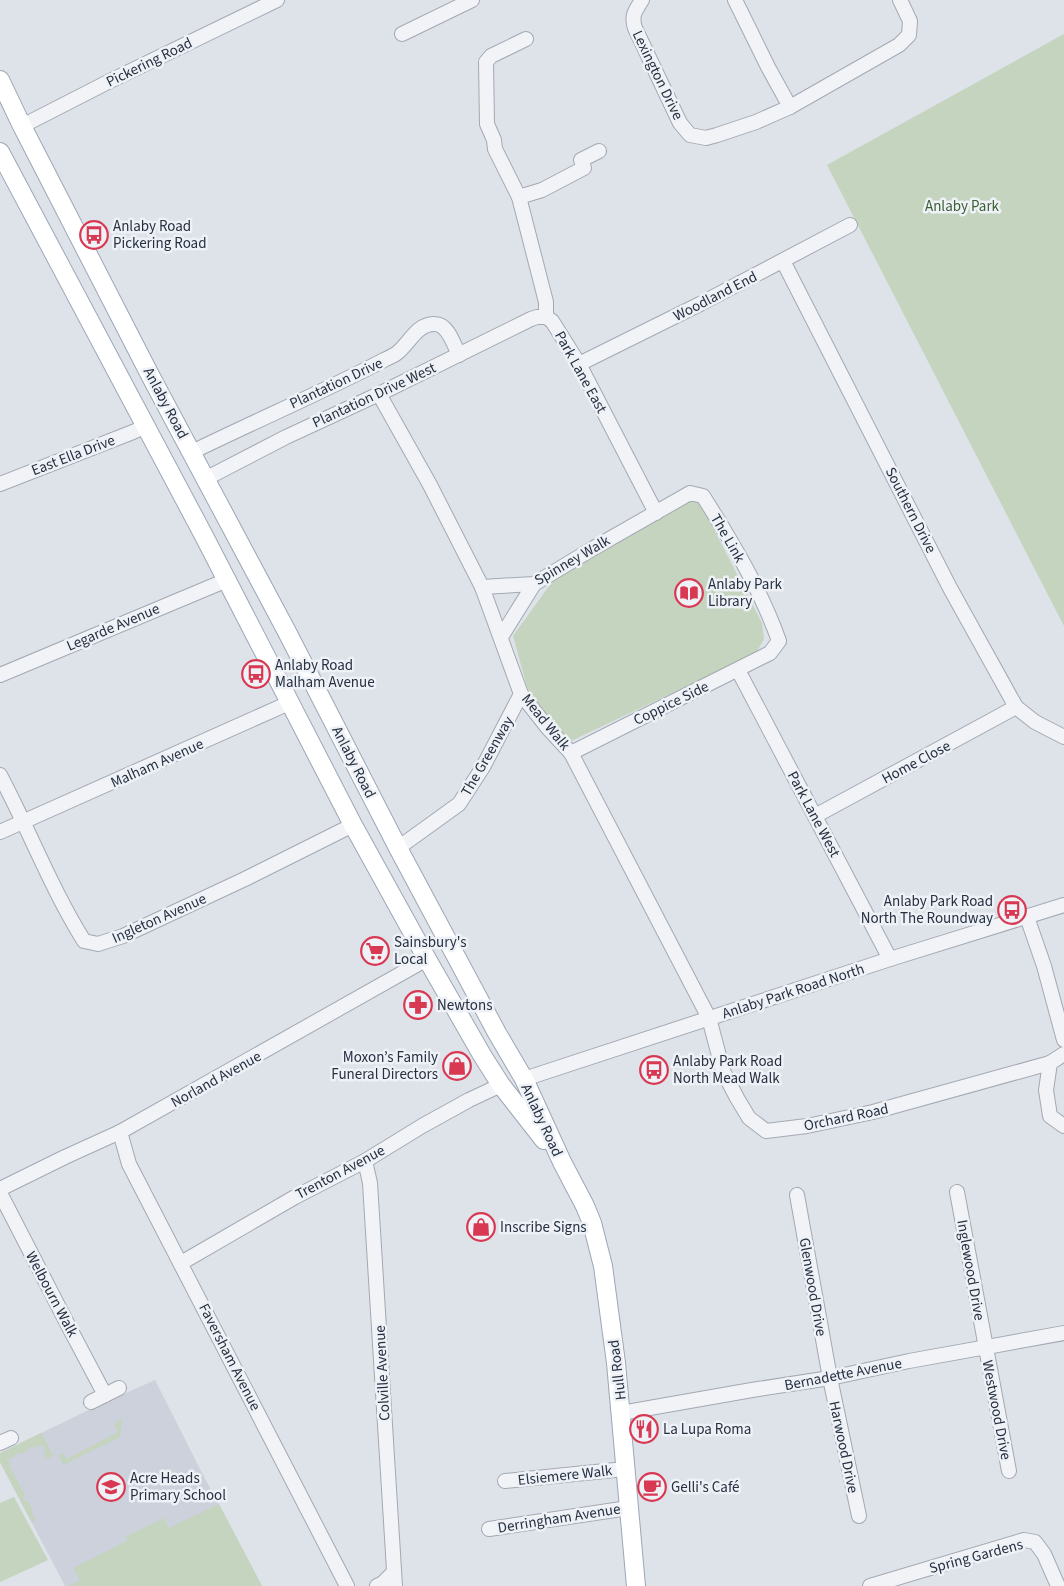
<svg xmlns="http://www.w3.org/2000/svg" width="1064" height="1586" font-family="'Source Sans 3',sans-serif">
  <rect width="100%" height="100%" fill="#dee2e9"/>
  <!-- built -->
  <path fill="#ccd1db" d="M155,1380L200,1469L262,1586H65L0,1462V1453L97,1406Z"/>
  <!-- green -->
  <g fill="#c4d4be">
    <path d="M1064,34V626L827,165Z"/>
    <path d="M690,499L701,504L762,623L764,639L756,653L569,742L550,724L527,687L513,636L552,582L646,524Z"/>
    <path d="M122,1418L120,1436L118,1438L63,1465L59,1455L63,1453L67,1459L118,1432L114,1424Z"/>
    <path d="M41,1433L53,1456L47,1459L43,1452L46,1450L44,1446H41L40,1445L34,1448L33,1446L28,1448L29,1450L20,1454L19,1453L8,1460L12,1472H13L25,1496L23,1497L25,1502L28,1501L33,1511L32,1513L35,1519L32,1523L0,1462V1453Z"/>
    <path d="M14,1497L48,1560L0,1582V1503Z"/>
    <path d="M219,1504L262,1586H68L80,1580L73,1568L127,1541L125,1537L164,1518L169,1528Z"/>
  </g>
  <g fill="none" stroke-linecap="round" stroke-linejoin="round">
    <defs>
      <g id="minor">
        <path d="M642,0C635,11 631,16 635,28L680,123L690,135L706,138L717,135L756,122L790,107L899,45L909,35L910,21L900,0"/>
        <path d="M735,0L768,67L790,107"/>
        <path d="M402,34L472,0"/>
        <path d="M526,39L491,56L486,62L487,124L494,140L495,149L519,197L546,302V317L552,321L579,364L656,513"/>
        <path d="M22,126L110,81L277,0"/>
        <path d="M519,197L542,190L584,168L581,160L599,151"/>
        <path d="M783,261L950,588L1016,707L1035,722L1064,737"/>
        <path d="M579,364L700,304L850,225"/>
        <path d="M379,394L430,485L482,587L521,694L547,727L571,753L709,1018L723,1071L737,1098L749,1118L766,1131L807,1126L873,1112L1050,1063"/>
        <path d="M192,452C255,421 321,393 384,360C388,358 393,356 397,353C409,344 417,323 435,324C448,324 454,345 459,355"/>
        <path d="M205,479L286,437L379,394L531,319L537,317H546"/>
        <path d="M0,484L133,432L146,426"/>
        <path d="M482,587L534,584L592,549L690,493L703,496C732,542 761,590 779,641L770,653L571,753"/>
        <path d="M501,637L534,584"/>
        <path d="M738,670L890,959"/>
        <path d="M0,675L227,580"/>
        <path d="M0,775C29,830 51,888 84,941L98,944L123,936L245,879L353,825"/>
        <path d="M815,816L1016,707"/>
        <path d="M0,832L289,703"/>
        <path d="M398,848L459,804L483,767L521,694"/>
        <path d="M1027,917L1044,966L1064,1040"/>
        <path d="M1064,1054L1050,1063L1046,1090L1050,1116L1064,1126"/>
        <path d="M524,1079L890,959L1064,905"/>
        <path d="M120,1132L129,1164L347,1586"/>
        <path d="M365,1161L370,1183L395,1586"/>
        <path d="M0,1189L65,1157L120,1132L427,959"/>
        <path d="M957,1192L1009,1471"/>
        <path d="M0,1193L69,1327L105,1395"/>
        <path d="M797,1195L830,1378L859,1516"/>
        <path d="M181,1263L295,1197L365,1161L422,1126L469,1100L501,1085"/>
        <path d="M91,1402L119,1388"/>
        <path d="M621,1413L752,1390L830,1378L909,1361L1064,1333"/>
        <path d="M0,1443L11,1438"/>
        <path d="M505,1481L625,1469"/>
        <path d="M489,1529L628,1508"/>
        <path d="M377,1586L383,1583L394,1572"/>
        <path d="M870,1586L1024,1540L1035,1542L1044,1554L1058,1586"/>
      </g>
      <g id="major">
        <path d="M0,80L22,126L150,375L286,630L398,848L497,1033L524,1079L562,1162L585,1206L592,1223L603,1266L616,1363L636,1586"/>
        <path d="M0,152L204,536L353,825L427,959L482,1055L501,1085L544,1140"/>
      </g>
    </defs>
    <!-- minor casing -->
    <use href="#minor" stroke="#a3a9b3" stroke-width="16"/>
    <!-- major casing -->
    <use href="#major" stroke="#9ca7b6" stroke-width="20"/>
    <!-- minor -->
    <use href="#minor" stroke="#f1f3f7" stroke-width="14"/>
    <!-- major -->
    <use href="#major" stroke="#fff" stroke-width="18"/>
  </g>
  <!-- icons -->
  <defs>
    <symbol id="bus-ring" viewBox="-11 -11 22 22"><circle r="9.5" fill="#eef1f6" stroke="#d93852" stroke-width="1.5"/><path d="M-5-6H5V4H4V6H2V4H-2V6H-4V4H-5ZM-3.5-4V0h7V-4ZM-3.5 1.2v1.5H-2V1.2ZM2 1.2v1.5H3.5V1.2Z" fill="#d93852"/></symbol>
    <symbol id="library-ring" viewBox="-11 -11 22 22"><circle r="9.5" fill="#eef1f6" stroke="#d93852" stroke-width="1.5"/><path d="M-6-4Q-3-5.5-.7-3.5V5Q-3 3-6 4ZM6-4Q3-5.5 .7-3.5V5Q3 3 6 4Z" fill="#d93852"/></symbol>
    <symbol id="supermarket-ring" viewBox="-11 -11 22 22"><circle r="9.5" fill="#eef1f6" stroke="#d93852" stroke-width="1.5"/><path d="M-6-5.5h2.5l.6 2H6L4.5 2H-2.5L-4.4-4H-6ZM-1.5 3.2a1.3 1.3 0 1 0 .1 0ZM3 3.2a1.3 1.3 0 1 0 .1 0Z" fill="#d93852"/></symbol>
    <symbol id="pharmacy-ring" viewBox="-11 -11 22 22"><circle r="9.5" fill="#eef1f6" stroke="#d93852" stroke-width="1.5"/><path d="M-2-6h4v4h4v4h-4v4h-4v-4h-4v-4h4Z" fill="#d93852"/></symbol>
    <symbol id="shop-ring" viewBox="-11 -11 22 22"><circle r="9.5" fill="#eef1f6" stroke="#d93852" stroke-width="1.5"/><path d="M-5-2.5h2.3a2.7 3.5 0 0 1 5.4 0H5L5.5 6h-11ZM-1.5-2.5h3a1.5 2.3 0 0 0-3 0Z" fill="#d93852"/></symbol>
    <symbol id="restaurant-ring" viewBox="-11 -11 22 22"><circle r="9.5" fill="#eef1f6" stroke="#d93852" stroke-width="1.5"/><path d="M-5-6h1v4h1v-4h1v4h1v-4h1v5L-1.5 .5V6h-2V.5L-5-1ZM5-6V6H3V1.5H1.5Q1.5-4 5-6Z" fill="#d93852"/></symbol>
    <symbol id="school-ring" viewBox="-11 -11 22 22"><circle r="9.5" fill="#eef1f6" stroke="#d93852" stroke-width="1.5"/><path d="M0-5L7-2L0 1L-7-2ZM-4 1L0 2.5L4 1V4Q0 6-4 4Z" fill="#d93852"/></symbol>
    <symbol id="cafe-ring" viewBox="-11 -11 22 22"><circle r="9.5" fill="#eef1f6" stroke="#d93852" stroke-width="1.5"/><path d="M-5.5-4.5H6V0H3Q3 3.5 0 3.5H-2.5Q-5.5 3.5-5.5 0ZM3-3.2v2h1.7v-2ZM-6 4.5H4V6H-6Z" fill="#d93852"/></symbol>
  </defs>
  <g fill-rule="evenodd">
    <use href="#bus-ring" x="78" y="219" width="32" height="32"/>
    <use href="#library-ring" x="673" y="577" width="32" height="32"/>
    <use href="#bus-ring" x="240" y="658" width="32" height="32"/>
    <use href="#bus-ring" x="996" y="894" width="32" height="32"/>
    <use href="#supermarket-ring" x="359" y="935" width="32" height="32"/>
    <use href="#pharmacy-ring" x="402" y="989" width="32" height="32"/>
    <use href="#shop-ring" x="441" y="1050" width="32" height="32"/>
    <use href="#bus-ring" x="638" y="1054" width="32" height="32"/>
    <use href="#shop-ring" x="465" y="1211" width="32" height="32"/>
    <use href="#restaurant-ring" x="628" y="1413" width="32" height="32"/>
    <use href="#school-ring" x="95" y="1471" width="32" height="32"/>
    <use href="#cafe-ring" x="636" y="1471" width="32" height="32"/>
  </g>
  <g text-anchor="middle" stroke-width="5" stroke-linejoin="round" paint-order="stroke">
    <!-- street labels -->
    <g font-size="15" fill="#263041" stroke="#eef1f6">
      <text transform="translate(149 62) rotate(-26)" y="5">Pickering Road</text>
      <text transform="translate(658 75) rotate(64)" y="5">Lexington Drive</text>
      <text transform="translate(715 296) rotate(-27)" y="5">Woodland End</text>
      <text transform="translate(581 372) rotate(61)" y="5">Park Lane East</text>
      <text transform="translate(336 383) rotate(-25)" y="5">Plantation Drive</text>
      <text transform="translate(374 395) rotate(-25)" y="5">Plantation Drive West</text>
      <text transform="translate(166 403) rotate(62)" y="5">Anlaby Road</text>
      <text transform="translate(73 455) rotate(-21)" y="5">East Ella Drive</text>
      <text transform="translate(911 510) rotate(63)" y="5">Southern Drive</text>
      <text transform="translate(728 538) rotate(60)" y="5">The Link</text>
      <text transform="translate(572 560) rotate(-30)" y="5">Spinney Walk</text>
      <text transform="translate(113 627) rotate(-23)" y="5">Legarde Avenue</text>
      <text transform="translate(671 703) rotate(-26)" y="5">Coppice Side</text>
      <text transform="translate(546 722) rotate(51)" y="5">Mead Walk</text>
      <text transform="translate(487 756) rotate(-60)" y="5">The Greenway</text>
      <text transform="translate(354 762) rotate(63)" y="5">Anlaby Road</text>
      <text transform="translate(916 762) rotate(-28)" y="5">Home Close</text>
      <text transform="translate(157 763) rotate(-24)" y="5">Malham Avenue</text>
      <text transform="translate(814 814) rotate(62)" y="5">Park Lane West</text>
      <text transform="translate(159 918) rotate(-24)" y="5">Ingleton Avenue</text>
      <text transform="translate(793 991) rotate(-18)" y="5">Anlaby Park Road North</text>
      <text transform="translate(216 1079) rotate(-29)" y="5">Norland Avenue</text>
      <text transform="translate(846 1117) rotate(-12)" y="5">Orchard Road</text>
      <text transform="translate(542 1120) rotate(65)" y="5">Anlaby Road</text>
      <text transform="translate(340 1172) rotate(-28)" y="5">Trenton Avenue</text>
      <text transform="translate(971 1270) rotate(80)" y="5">Inglewood Drive</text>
      <text transform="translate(813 1287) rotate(80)" y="5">Glenwood Drive</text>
      <text transform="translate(52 1294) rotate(62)" y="5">Welbourn Walk</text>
      <text transform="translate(230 1357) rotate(63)" y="5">Faversham Avenue</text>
      <text transform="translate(617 1370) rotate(-97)" y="5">Hull Road</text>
      <text transform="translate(382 1373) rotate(-93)" y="5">Colville Avenue</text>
      <text transform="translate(843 1374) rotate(-11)" y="5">Bernadette Avenue</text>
      <text transform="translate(997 1410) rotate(79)" y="5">Westwood Drive</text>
      <text transform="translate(844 1447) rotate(78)" y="5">Harwood Drive</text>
      <text transform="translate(565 1475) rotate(-6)" y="5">Elsiemere Walk</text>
      <text transform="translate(559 1518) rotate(-9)" y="5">Derringham Avenue</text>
      <text transform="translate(976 1556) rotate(-15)" y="5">Spring Gardens</text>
    </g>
    <!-- park labels -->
    <g font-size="15" fill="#3b5e32" stroke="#eef1f6">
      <text x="962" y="211">Anlaby Park</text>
    </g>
    <!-- poi labels -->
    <g font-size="15" fill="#263041" stroke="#eef1f6" text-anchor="start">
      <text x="113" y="231">Anlaby Road<tspan x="113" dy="17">Pickering Road</tspan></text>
      <text x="708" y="589">Anlaby Park<tspan x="708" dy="17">Library</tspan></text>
      <text x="275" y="670">Anlaby Road<tspan x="275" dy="17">Malham Avenue</tspan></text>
      <text x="993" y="906" text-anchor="end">Anlaby Park Road<tspan x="993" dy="17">North The Roundway</tspan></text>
      <text x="394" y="947">Sainsbury's<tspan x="394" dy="17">Local</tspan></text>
      <text x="437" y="1010">Newtons</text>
      <text x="438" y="1062" text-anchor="end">Moxon’s Family<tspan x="438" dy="17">Funeral Directors</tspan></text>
      <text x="673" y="1066">Anlaby Park Road<tspan x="673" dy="17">North Mead Walk</tspan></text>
      <text x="500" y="1232">Inscribe Signs</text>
      <text x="663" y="1434">La Lupa Roma</text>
      <text x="130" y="1483">Acre Heads<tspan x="130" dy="17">Primary School</tspan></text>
      <text x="671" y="1492">Gelli's Café</text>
    </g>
  </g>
</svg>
